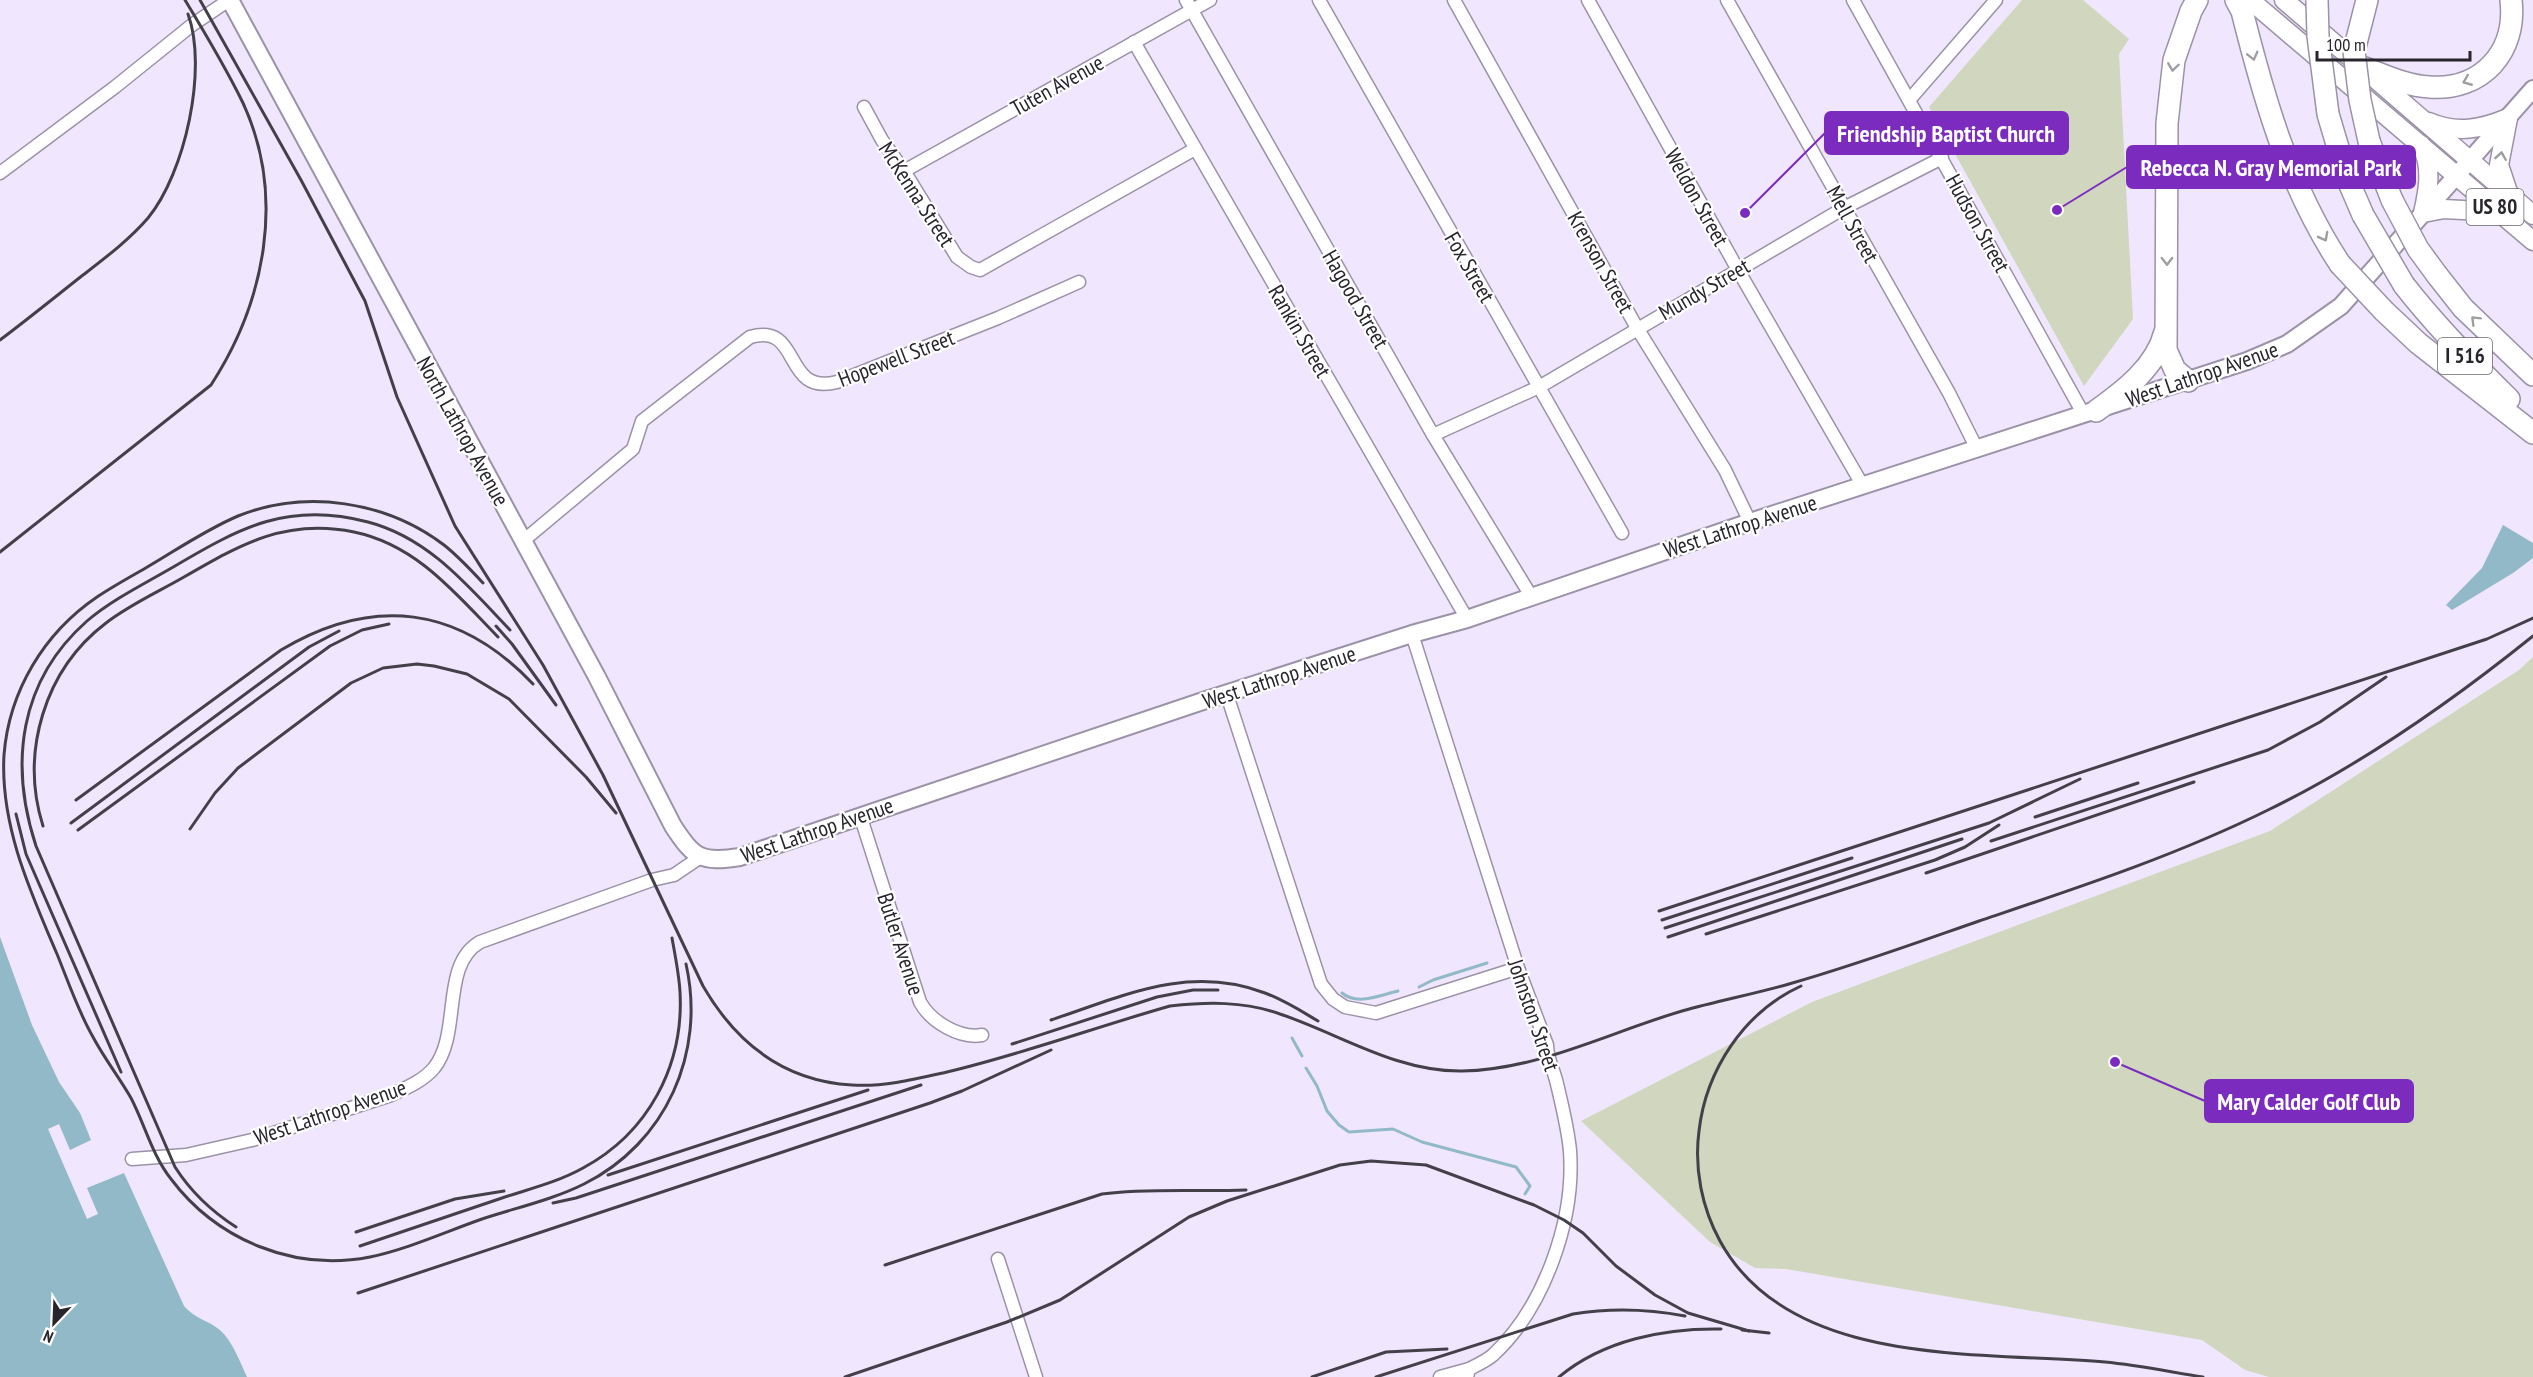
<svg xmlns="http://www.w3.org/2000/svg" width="2533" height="1377" font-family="'PT Sans Narrow',sans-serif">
  <rect width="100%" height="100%" fill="#f0e6fd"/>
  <!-- green -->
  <g fill="#d0d7be">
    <path d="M2022,0H2083L2129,39L2119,54L2133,319L2084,386L1929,107Z"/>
    <path d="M2533,657V1377H2269L2245,1370L2202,1340L1786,1269L1755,1268L1710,1242L1581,1121L1812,1002L2270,831L2519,670Z"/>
  </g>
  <!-- water -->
  <g fill="#91b9c8">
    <path d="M2503,525L2533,543V558L2513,573L2452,610L2446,605L2482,568Z"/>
    <path d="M0,937L32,1025L59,1082L80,1113L91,1140L70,1150L59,1124L48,1129L87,1219L98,1214L87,1188L124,1173L184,1306C195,1319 208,1320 220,1330C233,1342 240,1362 247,1377H0Z"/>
  </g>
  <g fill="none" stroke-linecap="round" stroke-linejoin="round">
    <!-- stream -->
    <g stroke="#91b9c8" stroke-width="3">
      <path d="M1419,987L1433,980L1487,963"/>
      <path d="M1342,993C1357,1006 1381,995 1398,991"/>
      <path d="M1292,1038L1302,1056"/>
      <path d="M1306,1068L1317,1086L1327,1111L1339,1125L1349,1132L1393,1129L1422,1142L1516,1167L1530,1186L1525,1194"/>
    </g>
    <defs>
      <g id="street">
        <path d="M1186,0L1433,435L1531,596"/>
        <path d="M1319,0L1622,533"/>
        <path d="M1454,0L1637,328L1725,470L1750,522"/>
        <path d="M1588,0L1738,270L1863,486"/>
        <path d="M1727,0L1949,393L1977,449"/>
        <path d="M1853,0L2084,415"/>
        <path d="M1134,42L1467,619"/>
        <path d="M1910,99L1996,0"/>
        <path d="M864,107L882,140L904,171L957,257L971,267L980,270L1195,149"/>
        <path d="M904,171L1210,0"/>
        <path d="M0,173L115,87L192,25L229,0"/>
        <path d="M1433,435L1539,387L1844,208L1942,158"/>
        <path d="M523,541L633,449L642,421L750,337C803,322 781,396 837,382L998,318L1079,282"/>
        <path d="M1412,634L1518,968L1547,1045C1547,1059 1554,1070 1557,1084C1562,1105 1568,1129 1570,1151C1575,1220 1544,1308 1493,1355C1486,1361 1477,1365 1469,1369L1467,1377"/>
        <path d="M1227,695L1321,984L1333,999L1345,1007L1376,1013L1518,968"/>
        <path d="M860,815L920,1002C931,1022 960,1039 982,1035"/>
        <path d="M132,1159L186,1155L252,1140L391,1095C406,1088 423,1081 434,1068C462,1033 440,965 480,942L652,880L674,875L699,858"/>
        <path d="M998,1259L1036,1377"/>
        <path d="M1440,1377L1469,1369"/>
      </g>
      <path id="secondary" d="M230,0L597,677L673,826C694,858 701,863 740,857L1200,702L1412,634L1467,619L1750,522L2247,361L2287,344L2341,306L2533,89"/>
      <g id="primary">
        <path d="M2250,0L2533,241"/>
        <path d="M2284,0L2533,215"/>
        <path d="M2429,122C2456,134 2482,129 2508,118"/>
        <path d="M2421,145C2433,167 2428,191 2423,213L2444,209L2500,212"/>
        <path d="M2508,192L2499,165L2508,118"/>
      </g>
      <g id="highway">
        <path d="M2236,0L2242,11C2264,99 2289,187 2340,264"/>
        <path d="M2354,51L2367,0"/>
        <path d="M2362,67C2384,75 2406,86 2429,87C2482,91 2517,52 2511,0"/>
        <path d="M2328,114L2347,178L2363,215"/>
        <path d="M2369,141L2392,200"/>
        <path d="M2437,275L2463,308L2533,375"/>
        <path d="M2404,285C2436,326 2472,363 2509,399"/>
        <path d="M2384,311L2418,343L2533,433"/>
        <path d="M2188,381L2175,370L2166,350L2167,123L2174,60L2191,11L2197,0"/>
        <path d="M2096,411C2124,391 2156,367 2165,332"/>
      </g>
    </defs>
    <!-- street casing -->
    <use href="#street" stroke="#9c92a8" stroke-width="15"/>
    <!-- secondary casing -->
    <use href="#secondary" stroke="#9c92a8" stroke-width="20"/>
    <!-- primary casing -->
    <use href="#primary" stroke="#9c92a8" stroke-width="21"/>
    <!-- highway casing -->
    <use href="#highway" stroke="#9c92a8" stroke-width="24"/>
    <!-- street -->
    <use href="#street" stroke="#fff" stroke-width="12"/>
    <!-- secondary -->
    <use href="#secondary" stroke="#fff" stroke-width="16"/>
    <!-- primary -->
    <use href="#primary" stroke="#fff" stroke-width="18"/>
    <!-- highway -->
    <use href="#highway" stroke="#fff" stroke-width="21"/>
    <!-- rail -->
    <g stroke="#44404a" stroke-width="3">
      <path d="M200,0L301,180L365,301L397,397L455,526L543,665L603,775L703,986C736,1043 784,1081 852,1085C884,1087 916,1079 947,1072C1023,1054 1096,1027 1170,1006C1207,1002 1244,1001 1280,1014C1340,1034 1396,1072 1462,1071C1538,1070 1610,1032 1682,1011C1717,1001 1754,994 1789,984C1853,966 1916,943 1979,921C2077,888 2175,856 2268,810C2363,764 2451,702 2533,636"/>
      <path d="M0,340C28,319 55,297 83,275C105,258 129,240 148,218C185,173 208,69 188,14"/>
      <path d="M0,552L211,385C265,302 286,196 243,103C226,68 205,33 185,0"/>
      <path d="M483,583C471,570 458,556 444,545C386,501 306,489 238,516C205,530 175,551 144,569C128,578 112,587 97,597C44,633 9,691 4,755C0,825 30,891 57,954C68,981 78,1011 93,1037C104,1058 119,1077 131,1098C145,1125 152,1155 171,1179C217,1240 294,1272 370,1257C408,1249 445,1232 482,1219C515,1208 552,1200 584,1184C666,1143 706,1053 686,964"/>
      <path d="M496,626L512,644L556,705"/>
      <path d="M76,800L281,650C373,595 459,606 533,684"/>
      <path d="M16,814L26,854L121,1072"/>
      <path d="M2035,817L2138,783"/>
      <path d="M71,823L309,647L339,631"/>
      <path d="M43,826C20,753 44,670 106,623C129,605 158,592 184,577C241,544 286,518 354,532C417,545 456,594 498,637"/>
      <path d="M190,829L215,793L238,768L351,683L383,668L417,664L434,666L467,674L509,699L586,777L616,813"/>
      <path d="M78,830L330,646L362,630L389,624"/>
      <path d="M1991,841L2268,750L2320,722L2386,677"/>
      <path d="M1926,873L2194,782"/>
      <path d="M1659,911L2487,639L2533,618"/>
      <path d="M1662,920L1852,858"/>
      <path d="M1665,928L1989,823L2080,779"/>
      <path d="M1706,934L1935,860L1965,847L1999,825"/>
      <path d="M1668,937L1962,839"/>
      <path d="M1801,986C1744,1012 1706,1070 1699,1131C1694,1169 1702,1208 1720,1241C1790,1369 1981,1351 2105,1362C2137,1365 2171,1372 2203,1377"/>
      <path d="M1051,1020C1123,996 1189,964 1265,993C1284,1000 1301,1011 1318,1021"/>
      <path d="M1012,1044L1157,997L1193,990H1218"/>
      <path d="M608,1175L868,1090"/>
      <path d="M553,1203L576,1198L921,1085"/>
      <path d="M236,1227C211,1211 191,1192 175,1167L36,846C9,764 19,681 87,621C113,599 146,583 175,566C241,527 289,501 368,522C429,538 468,586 510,630"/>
      <path d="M356,1232L455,1199L504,1191"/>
      <path d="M360,1246C407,1230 455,1214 502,1198C529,1189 558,1182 583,1168C648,1133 684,1066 680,992C679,974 675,955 672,938"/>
      <path d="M885,1265L1102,1194C1149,1188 1198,1192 1246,1190"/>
      <path d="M358,1293L930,1103L962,1091L1051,1050"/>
      <path d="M1742,1330L1769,1333"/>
      <path d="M845,1377L1007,1322L1060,1300L1189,1217L1227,1201L1340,1165L1371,1161L1426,1165L1534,1205L1564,1220L1583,1233L1616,1266L1655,1295L1688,1313L1749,1331"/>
      <path d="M1312,1377L1386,1352L1447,1349"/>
      <path d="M1376,1377L1573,1314C1610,1308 1648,1309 1685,1316"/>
      <path d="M1559,1377C1603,1340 1665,1328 1721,1329"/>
    </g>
    <defs>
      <g id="highway-bridge">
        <path d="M2317,0L2318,36L2328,114"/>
        <path d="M2354,51L2360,100L2369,141"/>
        <path d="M2392,200L2418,249L2437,275"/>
        <path d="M2363,215L2404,285"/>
        <path d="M2340,264L2384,311"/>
      </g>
    </defs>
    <!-- highway-bridge casing -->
    <use href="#highway-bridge" stroke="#9c92a8" stroke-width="24" stroke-linecap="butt"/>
    <!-- highway-bridge -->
    <use href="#highway-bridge" stroke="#fff" stroke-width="21"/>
  </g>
  <!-- one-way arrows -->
  <defs><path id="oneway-chevron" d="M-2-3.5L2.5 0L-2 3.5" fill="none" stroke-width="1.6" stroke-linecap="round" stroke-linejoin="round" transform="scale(1.5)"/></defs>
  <g stroke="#9e9da0">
    <use href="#oneway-chevron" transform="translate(2253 56) rotate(76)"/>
    <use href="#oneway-chevron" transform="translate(2173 67) rotate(98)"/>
    <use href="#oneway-chevron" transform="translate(2467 81) rotate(158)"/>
    <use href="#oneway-chevron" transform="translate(2501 156) rotate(-81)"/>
    <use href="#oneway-chevron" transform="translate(2324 237) rotate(62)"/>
    <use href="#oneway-chevron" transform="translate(2167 261) rotate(89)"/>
    <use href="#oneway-chevron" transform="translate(2475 320) rotate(-135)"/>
  </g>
  <g text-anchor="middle" stroke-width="4.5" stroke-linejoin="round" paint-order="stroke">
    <!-- shield labels -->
    <g fill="#fff" stroke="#68666c" stroke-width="1.5">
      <rect x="2466.5" y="189" width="57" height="36" rx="4.5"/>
      <rect x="2438" y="338" width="54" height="36" rx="4.5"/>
    </g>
    <g font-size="21" font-weight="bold" fill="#28252d">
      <text x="2495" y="214">US 80</text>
      <text x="2465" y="363">I 516</text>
    </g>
    <!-- street labels -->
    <g font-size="22" fill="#28252d" stroke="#fff">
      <text transform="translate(1057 85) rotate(-29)" y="8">Tuten Avenue</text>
      <text transform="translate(917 194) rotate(57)" y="8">McKenna Street</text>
      <text transform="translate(1697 197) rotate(61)" y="8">Weldon Street</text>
      <text transform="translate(1978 223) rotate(61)" y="8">Hudson Street</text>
      <text transform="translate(1853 224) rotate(61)" y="8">Mell Street</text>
      <text transform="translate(1601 262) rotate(61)" y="8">Krenson Street</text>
      <text transform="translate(1470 267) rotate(60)" y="8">Fox Street</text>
      <text transform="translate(1704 289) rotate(-30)" y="8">Mundy Street</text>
      <text transform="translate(1356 299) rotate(60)" y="8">Hagood Street</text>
      <text transform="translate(1300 331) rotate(60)" y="8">Rankin Street</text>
      <text transform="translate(896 358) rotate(-21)" y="8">Hopewell Street</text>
      <text transform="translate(2202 374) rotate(-19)" y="8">West Lathrop Avenue</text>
      <text transform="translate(463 431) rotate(61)" y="8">North Lathrop Avenue</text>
      <text transform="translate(1740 526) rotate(-18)" y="8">West Lathrop Avenue</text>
      <text transform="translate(1279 677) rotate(-18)" y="8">West Lathrop Avenue</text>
      <text transform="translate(817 830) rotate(-19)" y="8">West Lathrop Avenue</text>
      <text transform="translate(901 944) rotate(72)" y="8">Butler Avenue</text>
      <text transform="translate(1534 1015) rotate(71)" y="8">Johnston Street</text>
      <text transform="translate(330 1112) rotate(-19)" y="8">West Lathrop Avenue</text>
    </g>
  </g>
  <!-- callouts -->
  <path fill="none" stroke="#7b2cbf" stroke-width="2" d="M1745 213L1825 133M2057 210L2127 167M2115 1062L2205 1101"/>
  <g fill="#7b2cbf" stroke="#fff" stroke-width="2">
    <circle cx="1745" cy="213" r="6"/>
    <circle cx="2057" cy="210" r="6"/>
    <circle cx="2115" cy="1062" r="6"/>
  </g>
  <g fill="#7b2cbf" stroke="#7b2cbf" stroke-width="2">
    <rect x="1825" y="112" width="243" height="42" rx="6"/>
    <rect x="2127" y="146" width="288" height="42" rx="6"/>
    <rect x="2205" y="1080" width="208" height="42" rx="6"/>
  </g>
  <g font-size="24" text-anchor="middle" font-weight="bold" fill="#fff">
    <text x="1946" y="142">Friendship Baptist Church</text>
    <text x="2271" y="176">Rebecca N. Gray Memorial Park</text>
    <text x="2309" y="1110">Mary Calder Golf Club</text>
  </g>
  <!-- north arrow -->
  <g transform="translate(54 1323) rotate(203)" stroke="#ffffff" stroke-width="4.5" paint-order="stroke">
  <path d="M0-4.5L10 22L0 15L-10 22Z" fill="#28252d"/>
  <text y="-9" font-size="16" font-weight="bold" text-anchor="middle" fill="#28252d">N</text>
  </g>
  <!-- scale -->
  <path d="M2317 51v9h153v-9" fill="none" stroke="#28252d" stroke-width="3"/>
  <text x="2326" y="51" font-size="18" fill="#28252d" stroke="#ffffff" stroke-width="4.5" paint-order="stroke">100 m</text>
</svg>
